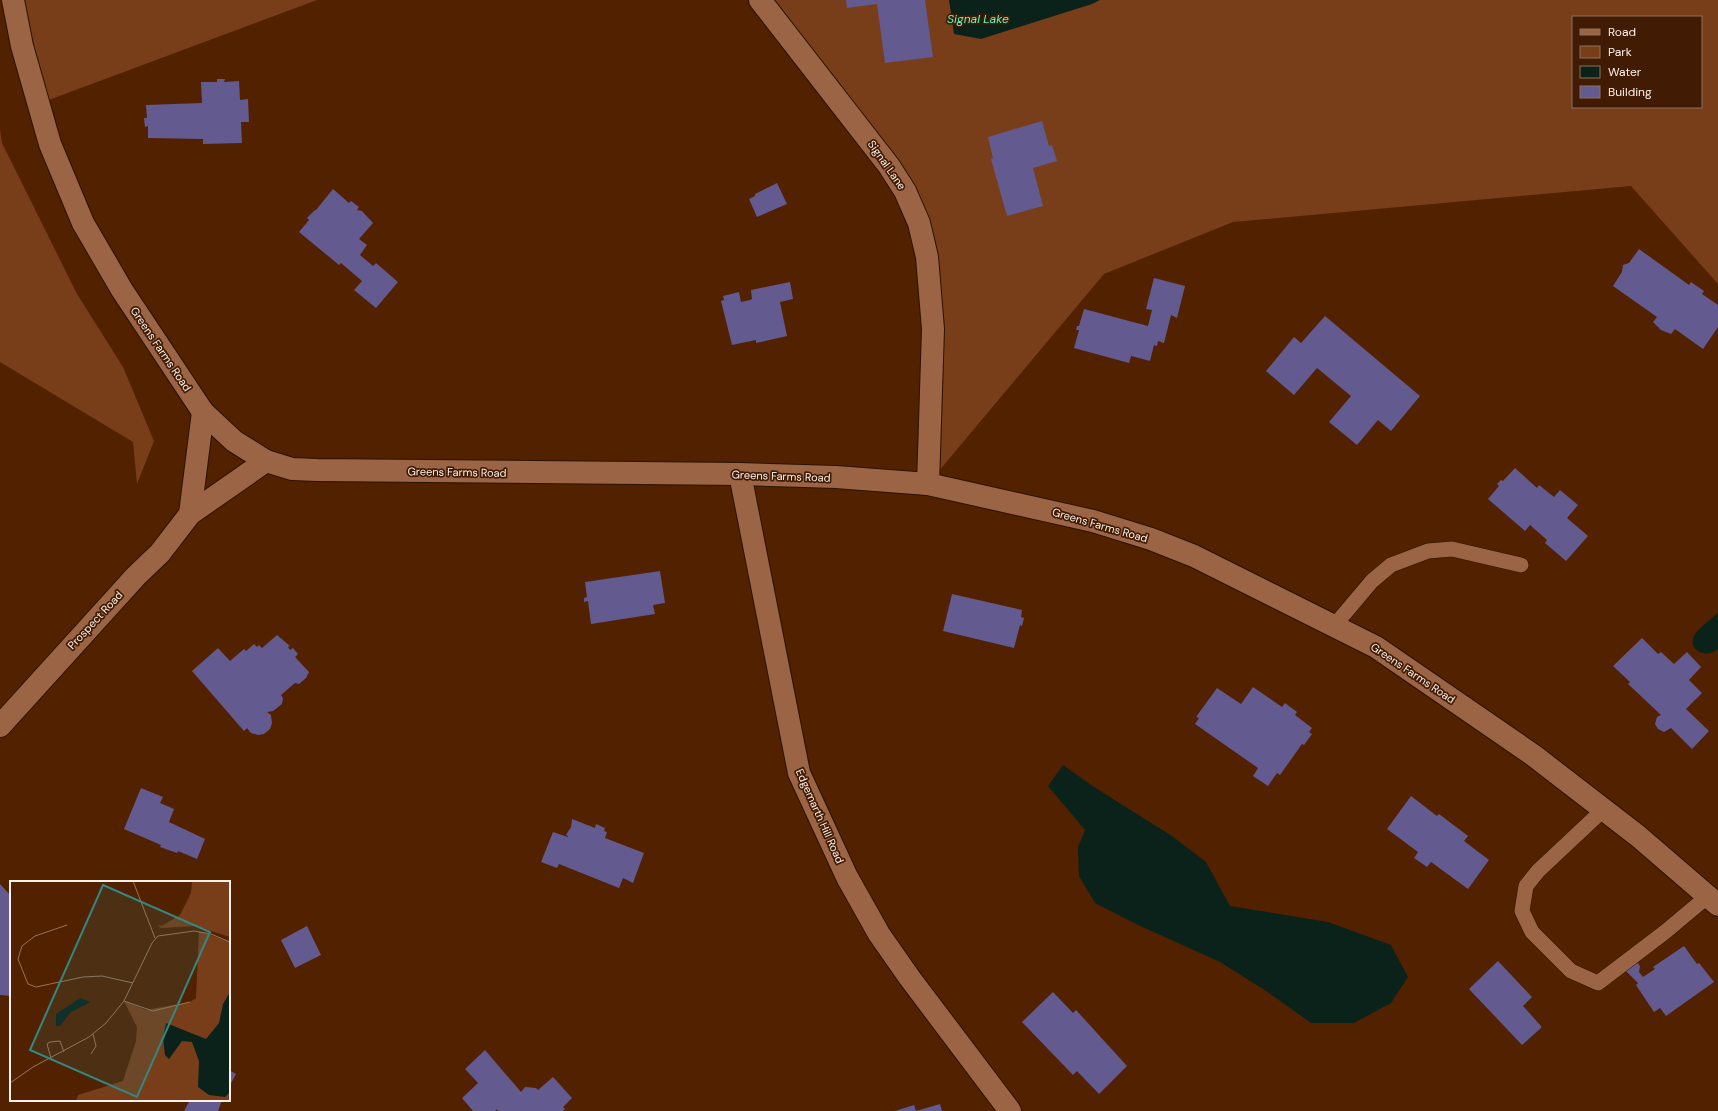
<svg xmlns="http://www.w3.org/2000/svg" width="1718" height="1111" font-family="'DM Sans',sans-serif">
  <rect width="100%" height="100%" fill="#522100"/>
  <!-- green -->
  <g fill="#773e19" fill-rule="evenodd">
    <path d="M13,0H317L38,104Z"/>
    <path d="M760,0H1718V284L1631,186L1233,222L1104,274L928,484L919,223ZM1573,17H1701V107H1573Z"/>
    <path d="M0,129L2,143L77,294L123,367L154,441L137,484L133,442L0,362Z"/>
  </g>
  <!-- water -->
  <g fill="#0b221b">
    <path d="M949,0H1100L1092,4L981,39L954,34Z"/>
    <path d="M1718,613V649C1705,660 1686,649 1695,634C1699,628 1712,618 1718,613Z"/>
    <path d="M1063,765L1094,787L1172,836L1206,862L1230,906L1328,922L1391,945L1408,977L1391,1003L1354,1023H1311L1266,991L1220,962L1136,924L1095,903L1079,876L1078,847L1085,830L1048,786Z"/>
  </g>
  <!-- building -->
  <g fill="#635a90">
    <path d="M846,0H925L933,57L885,63L877,4L847,8Z"/>
    <path d="M217,79H225L224,82L239,81L240,100L248,99L249,122H241L242,143L203,144V139L148,138V126L145,127L144,118H147L146,105L202,103L201,82H217Z"/>
    <path d="M1042,121L1049,146L1052,145L1057,161L1033,168L1043,206L1007,216L991,159L993,158L988,137Z"/>
    <path d="M777,183L787,204L757,217L749,199L755,196V194Z"/>
    <path d="M333,189L349,203L351,201L359,207L357,210L362,211L373,223L359,239L367,245L360,255L373,266L376,263L398,282L376,308L354,290L362,281L341,263L339,265L299,232L309,220L307,218L315,210H316Z"/>
    <path d="M1639,249L1689,285L1691,282L1704,291L1702,294L1718,305V327L1703,349L1675,329L1671,334L1661,330L1653,322L1657,317L1613,286L1622,272L1623,265L1629,263Z"/>
    <path d="M1154,278L1185,286L1177,318L1171,315L1164,343L1158,341L1157,346L1154,345L1150,361L1131,356L1129,363L1074,348L1079,330H1076L1077,326H1079L1084,309L1148,326L1152,310L1146,309Z"/>
    <path d="M790,282L793,299L780,302L787,336L756,343V340L732,345L721,301L724,300L723,296L739,292L741,302L750,300L752,299L751,290Z"/>
    <path d="M1325,316L1420,396L1391,431L1378,420L1357,445L1329,422L1351,396L1317,368L1294,395L1266,371L1294,337L1301,343Z"/>
    <path d="M1515,468L1537,488L1539,485L1554,497L1560,490L1578,505L1567,518L1588,536L1566,561L1545,543L1547,540L1530,525L1525,531L1488,499L1499,486L1497,484L1501,480L1503,481Z"/>
    <path d="M660,571L665,603L653,605L655,614L591,624L588,601L584,602V598L587,597L585,582Z"/>
    <path d="M952,594L1022,610L1021,617L1024,618L1022,626L1020,625L1014,648L943,631Z"/>
    <path d="M277,635L290,646L288,647L290,650L293,648L298,654L295,657L309,672L306,678L299,684L295,683L281,695L283,698L282,704L273,711L267,712L271,715L272,723L270,729L264,734L258,735L251,733L247,728L244,731L192,671L218,648L230,661L244,649L246,651L254,644L257,647L259,645L262,648Z"/>
    <path d="M1642,638L1658,654L1661,652L1674,664L1687,652L1701,667L1689,680L1702,693L1686,709L1709,731L1692,749L1671,728L1664,732L1658,729L1655,724L1657,717L1661,715L1628,684L1630,682L1613,666Z"/>
    <path d="M1253,687L1282,707L1285,703L1297,712L1295,715L1312,728L1309,732L1312,734L1304,745L1302,744L1280,775L1277,773L1268,786L1253,776L1258,768L1195,724L1199,718L1196,717L1217,688L1241,704Z"/>
    <path d="M141,788L163,797L160,803L174,809L169,822L205,839L197,859L178,851L177,853L160,847L161,845L124,829Z"/>
    <path d="M1411,796L1437,816L1439,814L1468,836L1464,841L1489,860L1468,889L1431,862L1427,867L1414,858L1418,852L1387,829Z"/>
    <path d="M572,819L595,828L596,824L605,828L604,831L607,832L605,838L644,853L633,883L623,878L619,888L559,864L557,868L541,862L553,832L568,837V836L566,835L571,827Z"/>
    <path d="M0,884L11,896V996L0,995Z"/>
    <path d="M307,926L321,955L295,968L281,940Z"/>
    <path d="M1684,946L1697,964L1699,963L1714,982L1666,1016L1660,1008L1654,1012L1636,985L1638,983L1625,970L1637,962L1640,966L1639,972L1643,977L1655,969L1653,967Z"/>
    <path d="M1498,961L1532,997L1523,1006L1541,1026V1028L1522,1045L1469,989Z"/>
    <path d="M1053,992L1073,1013L1076,1010L1127,1066L1099,1094L1077,1071L1073,1075L1022,1022Z"/>
    <path d="M485,1050L521,1092L525,1087L536,1088L538,1090L553,1077L572,1098L563,1107L565,1109L563,1111H498L497,1109L495,1111H473L462,1098L478,1083L465,1069Z"/>
    <path d="M229,1070L236,1074L229,1087Z"/>
    <path d="M190,1100H222L218,1111H184Z"/>
    <path d="M940,1104L942,1111H916Z"/>
    <path d="M914,1105L916,1111H895Z"/>
  </g>
  <g fill="none" stroke-linecap="round" stroke-linejoin="round">
    <defs>
      <g id="lane">
        <path d="M1334,626L1372,581L1391,565L1428,551L1452,549L1521,565"/>
        <path d="M1603,810L1538,871L1526,886L1522,911L1532,932L1571,971L1598,983L1665,932L1708,896"/>
      </g>
      <g id="street">
        <path d="M760,0L889,166L905,191L919,223L927,257L933,329L928,484"/>
        <path d="M740,474L799,773L847,877L879,934L909,977L1010,1111"/>
        <path d="M190,514L203,412"/>
        <path d="M0,726L136,576L160,553L190,514L266,461"/>
      </g>
      <path id="secondary" d="M13,0L22,46L50,144L83,223L122,290L203,412L234,441L266,461L292,469L317,470L740,474L836,477L928,484L1093,521L1151,539L1194,556L1376,647L1533,755L1638,836L1718,905"/>
    </defs>
    <!-- lane casing -->
    <use href="#lane" stroke="#2b1102" stroke-width="16"/>
    <!-- street casing -->
    <use href="#street" stroke="#2b1102" stroke-width="24"/>
    <!-- secondary casing -->
    <use href="#secondary" stroke="#2b1102" stroke-width="24"/>
    <!-- lane -->
    <use href="#lane" stroke="#9b6444" stroke-width="15"/>
    <!-- street -->
    <use href="#street" stroke="#9b6444" stroke-width="22"/>
    <!-- secondary -->
    <use href="#secondary" stroke="#9b6444" stroke-width="22"/>
  </g>
  <g text-anchor="middle" stroke-width="3.5" stroke-linejoin="round" paint-order="stroke">
    <!-- street labels -->
    <g font-size="11" fill="#fef1ea" stroke="#411b03">
      <text transform="translate(887 165) rotate(55)" y="4">Signal Lane</text>
      <text transform="translate(161 349) rotate(56)" y="4">Greens Farms Road</text>
      <text transform="translate(457 472) rotate(1)" y="4">Greens Farms Road</text>
      <text transform="translate(781 476) rotate(2)" y="4">Greens Farms Road</text>
      <text transform="translate(1100 525) rotate(16)" y="4">Greens Farms Road</text>
      <text transform="translate(95 620) rotate(-47)" y="4">Prospect Road</text>
      <text transform="translate(1413 673) rotate(34)" y="4">Greens Farms Road</text>
      <text transform="translate(820 816) rotate(66)" y="4">Edgemarth Hill Road</text>
    </g>
    <!-- water labels -->
    <g font-size="12" font-style="italic" fill="#51fdcd" stroke="#411b03">
      <text x="978" y="23">Signal Lake</text>
    </g>
  </g>
  <!-- overview -->
  <g transform="translate(10 881)">
    <rect width="220" height="220" fill="#522100"/>
    <path d="M182,0H220V56L186,45L151,47L148,44L152,45L170,34L181,12ZM189,50L220,61V220H66L68,214L113,200L126,160L127,146L114,120L136,129L180,121L186,117Z" fill="#773e19"/>
    <path d="M220,111V211L215,216L199,214L188,206L189,180L182,161L172,160L159,178L155,174L153,156L156,142L196,158L209,142L213,123ZM70,117L81,121L61,131L50,145H46V133Z" fill="#0b221b"/>
    <path fill="none" stroke="#97745e" stroke-width="1" d="M123,0L145,57M57,44L25,55L12,65L8,78L18,103L26,106L73,96L92,95L123,102M114,120L143,130L180,121M81,173L86,165L83,153M41,177L37,163L40,161L50,160L54,171M0,202L23,186L79,156L96,142L114,120L142,62L148,55L184,50L201,53L220,61"/>
    <path fill="#338881" fill-opacity="0.15" stroke="#338881" stroke-width="2" d="M93,4L200,51L127,216L20,169Z"/>
    <rect width="220" height="220" fill="none" stroke="#fef1ea" stroke-width="2"/>
  </g>
  <!-- legend -->
  <rect x="1572" y="16" width="130" height="92" fill="#411b03" stroke="#8d715f"/>
  <rect x="1580" y="29" width="20" height="6" fill="#9b6444" stroke="#8d715f"/>
  <text x="1608" y="36" font-size="12" fill="#fef1ea">Road</text>
  <rect x="1580" y="46" width="20" height="12" fill="#773e19" stroke="#8d715f"/>
  <text x="1608" y="56" font-size="12" fill="#fef1ea">Park</text>
  <rect x="1580" y="66" width="20" height="12" fill="#0b221b" stroke="#8d715f"/>
  <text x="1608" y="76" font-size="12" fill="#fef1ea">Water</text>
  <rect x="1580" y="86" width="20" height="12" fill="#635a90" stroke="#8d715f"/>
  <text x="1608" y="96" font-size="12" fill="#fef1ea">Building</text>
</svg>
